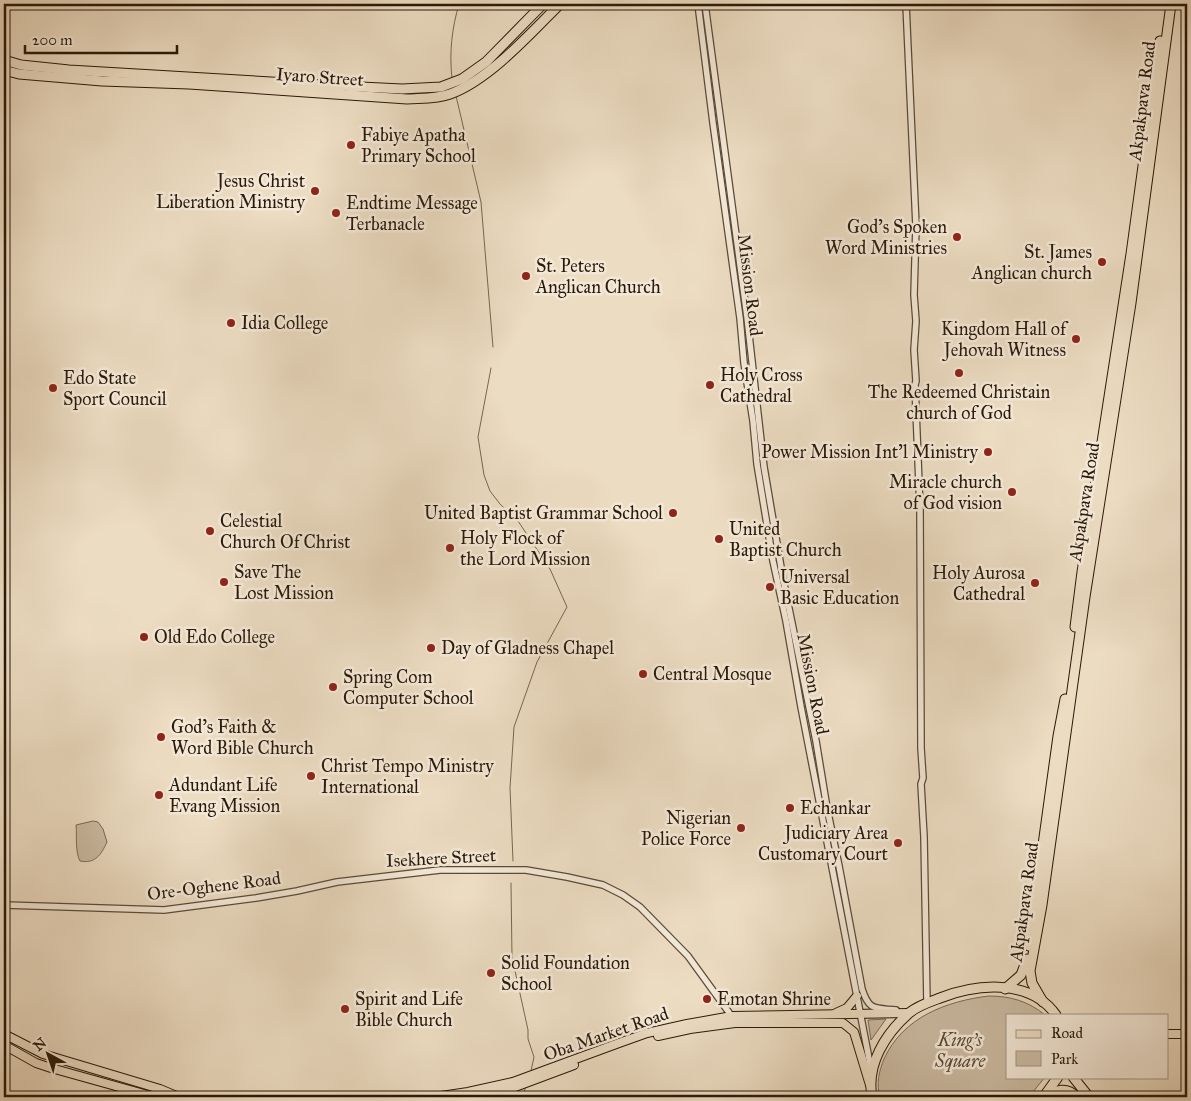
<svg xmlns="http://www.w3.org/2000/svg" width="1191" height="1101" font-family="'IM FELL Great Primer',serif">
  <rect width="100%" height="100%" fill="#ecdcc2"/>
  <filter id="stains"><feTurbulence type="fractalNoise" baseFrequency=".004" numOctaves="4"/><feColorMatrix values="0 0 0 0 .2 0 0 0 0 .09 0 0 0 0 .02 0 0 0 .5 -.17"/></filter>
  <radialGradient id="worn" r=".72"><stop offset=".6" stop-color="#630" stop-opacity="0"/><stop offset="1" stop-color="#630" stop-opacity=".3"/></radialGradient>
  <!-- green -->
  <g fill="#cbbba3" stroke="#7a6a56">
    <path d="M93,821L98,822L103,829L107,842C101,855 95,864 80,861C75,852 77,836 76,825Z"/>
    <path d="M989,996C1010,996 1028,1001 1045,1015H1007V1077H1045L1029,1097H880C876,1084 879,1071 884,1059C903,1017 947,1001 989,996Z"/>
    <path d="M886,1019L871,1040L868,1020Z"/>
  </g>
  <g fill="none" stroke-linecap="round" stroke-linejoin="round">
    <!-- stream -->
    <g stroke="#766652" stroke-width="1">
      <path d="M452,78C449,52 452,28 459,4"/>
      <path d="M456,96L481,202L493,347"/>
      <path d="M491,368L478,437L484,475L490,491L500,504L518,521L550,569L567,607L537,662L514,727L510,788L513,861"/>
      <path d="M511,883L512,957L528,1030V1039L534,1057L531,1071"/>
      <path d="M526,1097L524,1092L526,1086"/>
    </g>
    <defs>
      <g id="minor">
        <path d="M698,4L713,123L740,318L744,363L753,421L757,464L773,561L786,621L801,707L871,1069"/>
        <path d="M705,4L747,317L764,467L783,579L816,741L827,808L839,866L862,989C869,1011 875,1008 896,1010"/>
        <path d="M906,4L916,226L914,295L916,321L914,350L916,381L915,385L920,509L921,748L923,778L921,784L924,837L927,1003"/>
        <path d="M4,905L164,910L256,898L297,891L337,882L440,870H526L567,877L603,885L623,895L640,907L688,956L733,1018"/>
      </g>
      <g id="major">
        <path d="M836,1013L847,1008L857,996"/>
        <path d="M4,1034L43,1054L160,1089L179,1097"/>
        <path d="M1167,1034H1187"/>
        <path d="M658,1036L690,1029L735,1023H843L854,1032L870,1085"/>
        <path d="M4,1045L36,1063L51,1068L155,1097"/>
        <path d="M434,1097L468,1092L513,1082L619,1043L647,1033L687,1024L732,1016L909,1013"/>
        <path d="M471,1097L515,1087L574,1065"/>
      </g>
      <g id="highway">
        <path d="M4,60L21,65L69,70L340,86L402,89L441,87L462,79L486,62L543,4"/>
        <path d="M4,70L19,74L102,81L189,84L407,99C421,98 437,99 450,94C489,80 531,33 560,4"/>
        <path d="M1075,627L1082,572L1131,254L1160,41"/>
        <path d="M1029,946L1058,736L1065,699"/>
        <path d="M1005,989L1021,975L1027,959"/>
        <path d="M1043,1002L1032,983L1030,971L1042,905L1085,597L1131,303L1171,4"/>
        <path d="M1073,1077L1089,1097"/>
        <path d="M1045,1095L1058,1077"/>
        <path d="M872,1097C866,1065 885,1034 909,1013C917,1006 929,1002 940,998C976,984 1030,978 1056,1015"/>
        <path d="M1044,1097C1057,1090 1066,1086 1077,1097"/>
      </g>
    </defs>
    <!-- minor casing -->
    <use href="#minor" stroke="#5a4a37" stroke-width="8"/>
    <!-- major casing -->
    <use href="#major" stroke="#291909" stroke-width="10"/>
    <!-- highway casing -->
    <use href="#highway" stroke="#291909" stroke-width="11"/>
    <!-- minor -->
    <use href="#minor" stroke="#f3e8d7" stroke-width="5.5"/>
    <!-- major -->
    <use href="#major" stroke="#ecdcc2" stroke-width="8"/>
    <!-- highway -->
    <use href="#highway" stroke="#ecdcc2" stroke-width="9"/>
  </g>
  <!-- markers -->
  <g fill="#8f2418" stroke="#f3e8d7" stroke-width="2">
    <circle cx="351" cy="145" r="5"/>
    <circle cx="315" cy="191" r="5"/>
    <circle cx="336" cy="213" r="5"/>
    <circle cx="957" cy="237" r="5"/>
    <circle cx="1102" cy="262" r="5"/>
    <circle cx="526" cy="276" r="5"/>
    <circle cx="231" cy="323" r="5"/>
    <circle cx="1076" cy="339" r="5"/>
    <circle cx="959" cy="373" r="5"/>
    <circle cx="710" cy="385" r="5"/>
    <circle cx="53" cy="388" r="5"/>
    <circle cx="988" cy="452" r="5"/>
    <circle cx="1012" cy="492" r="5"/>
    <circle cx="673" cy="513" r="5"/>
    <circle cx="210" cy="531" r="5"/>
    <circle cx="719" cy="539" r="5"/>
    <circle cx="450" cy="548" r="5"/>
    <circle cx="224" cy="582" r="5"/>
    <circle cx="1035" cy="583" r="5"/>
    <circle cx="770" cy="587" r="5"/>
    <circle cx="144" cy="637" r="5"/>
    <circle cx="431" cy="648" r="5"/>
    <circle cx="643" cy="674" r="5"/>
    <circle cx="333" cy="687" r="5"/>
    <circle cx="161" cy="737" r="5"/>
    <circle cx="311" cy="776" r="5"/>
    <circle cx="159" cy="795" r="5"/>
    <circle cx="790" cy="808" r="5"/>
    <circle cx="741" cy="828" r="5"/>
    <circle cx="898" cy="843" r="5"/>
    <circle cx="491" cy="973" r="5"/>
    <circle cx="707" cy="999" r="5"/>
    <circle cx="345" cy="1009" r="5"/>
  </g>
  <g text-anchor="middle" stroke-width="5" stroke-linejoin="round" paint-order="stroke">
    <!-- street labels -->
    <g font-size="18" fill="#291909" stroke="#f3e8d7">
      <text transform="translate(320 77) rotate(4)" y="6">Iyaro Street</text>
      <text transform="translate(1142 101) rotate(-83)" y="6">Akpakpava Road</text>
      <text transform="translate(750 285) rotate(83)" y="6">Mission Road</text>
      <text transform="translate(1084 502) rotate(-81)" y="6">Akpakpava Road</text>
      <text transform="translate(813 684) rotate(79)" y="6">Mission Road</text>
      <text transform="translate(441 858) rotate(-3)" y="6">Isekhere Street</text>
      <text transform="translate(214 886) rotate(-7)" y="6">Ore-Oghene Road</text>
      <text transform="translate(1024 902) rotate(-82)" y="6">Akpakpava Road</text>
      <text transform="translate(606 1034) rotate(-19)" y="6">Oba Market Road</text>
    </g>
    <!-- poi labels -->
    <g font-size="18" fill="#291909" stroke="#f3e8d7" text-anchor="start">
      <text x="361" y="141">Fabiye Apatha<tspan x="361" dy="21">Primary School</tspan></text>
      <text x="305" y="187" text-anchor="end">Jesus Christ<tspan x="305" dy="21">Liberation Ministry</tspan></text>
      <text x="346" y="209">Endtime Message<tspan x="346" dy="21">Terbanacle</tspan></text>
      <text x="947" y="233" text-anchor="end">God's Spoken<tspan x="947" dy="21">Word Ministries</tspan></text>
      <text x="1092" y="258" text-anchor="end">St. James<tspan x="1092" dy="21">Anglican church</tspan></text>
      <text x="536" y="272">St. Peters<tspan x="536" dy="21">Anglican Church</tspan></text>
      <text x="241" y="329">Idia College</text>
      <text x="1066" y="335" text-anchor="end">Kingdom Hall of<tspan x="1066" dy="21">Jehovah Witness</tspan></text>
      <text x="720" y="381">Holy Cross<tspan x="720" dy="21">Cathedral</tspan></text>
      <text x="63" y="384">Edo State<tspan x="63" dy="21">Sport Council</tspan></text>
      <text x="959" y="398" text-anchor="middle">The Redeemed Christain<tspan x="959" dy="21">church of God</tspan></text>
      <text x="978" y="458" text-anchor="end">Power Mission Int'l Ministry</text>
      <text x="1002" y="488" text-anchor="end">Miracle church<tspan x="1002" dy="21">of God vision</tspan></text>
      <text x="663" y="519" text-anchor="end">United Baptist Grammar School</text>
      <text x="220" y="527">Celestial<tspan x="220" dy="21">Church Of Christ</tspan></text>
      <text x="729" y="535">United<tspan x="729" dy="21">Baptist Church</tspan></text>
      <text x="460" y="544">Holy Flock of<tspan x="460" dy="21">the Lord Mission</tspan></text>
      <text x="234" y="578">Save The<tspan x="234" dy="21">Lost Mission</tspan></text>
      <text x="1025" y="579" text-anchor="end">Holy Aurosa<tspan x="1025" dy="21">Cathedral</tspan></text>
      <text x="780" y="583">Universal<tspan x="780" dy="21">Basic Education</tspan></text>
      <text x="154" y="643">Old Edo College</text>
      <text x="441" y="654">Day of Gladness Chapel</text>
      <text x="653" y="680">Central Mosque</text>
      <text x="343" y="683">Spring Com<tspan x="343" dy="21">Computer School</tspan></text>
      <text x="171" y="733">God's Faith &amp;<tspan x="171" dy="21">Word Bible Church</tspan></text>
      <text x="321" y="772">Christ Tempo Ministry<tspan x="321" dy="21">International</tspan></text>
      <text x="169" y="791">Adundant Life<tspan x="169" dy="21">Evang Mission</tspan></text>
      <text x="800" y="814">Echankar</text>
      <text x="731" y="824" text-anchor="end">Nigerian<tspan x="731" dy="21">Police Force</tspan></text>
      <text x="888" y="839" text-anchor="end">Judiciary Area<tspan x="888" dy="21">Customary Court</tspan></text>
      <text x="501" y="969">Solid Foundation<tspan x="501" dy="21">School</tspan></text>
      <text x="355" y="1005">Spirit and Life<tspan x="355" dy="21">Bible Church</tspan></text>
      <text x="717" y="1005">Emotan Shrine</text>
    </g>
    <!-- park labels -->
    <g font-size="18" font-style="italic" fill="#5a4a37" stroke="#f3e8d7">
      <text x="960" y="1046">King's<tspan x="960" dy="21">Square</tspan></text>
    </g>
  </g>
  <!-- margin -->
  <rect width="1191" height="1101" fill="none" stroke="#ecdcc2" stroke-width="20"/>
  <rect x="5" y="5" width="1181" height="1091" fill="none" stroke="#291909" stroke-width="2.5"/>
  <rect x="10" y="10" width="1171" height="1081" fill="none" stroke="#291909"/>
  <!-- legend -->
  <rect x="1006" y="1014" width="162" height="65" fill="#f3e8d7" stroke="#a29585"/>
  <rect x="1016" y="1030" width="25" height="8" fill="#ecdcc2" stroke="#a29585"/>
  <text x="1051" y="1038" font-size="15" fill="#291909">Road</text>
  <rect x="1016" y="1051" width="25" height="15" fill="#cbbba3" stroke="#a29585"/>
  <text x="1051" y="1064" font-size="15" fill="#291909">Park</text>
  <!-- north arrow -->
  <g transform="translate(48 1054) rotate(320)" stroke="#f3e8d7" stroke-width="4" paint-order="stroke">
  <path d="M0-4L9 19L0 12L-9 19Z" fill="#291909"/>
  <text y="-8" font-size="14" font-weight="bold" text-anchor="middle" fill="#291909">N</text>
  </g>
  <!-- scale -->
  <path d="M25 45v8h152v-8" fill="none" stroke="#291909" stroke-width="2.5"/>
  <text x="32" y="45" font-size="15" fill="#291909" stroke="#f3e8d7" stroke-width="4" paint-order="stroke">200 m</text>
  <rect width="100%" height="100%" filter="url(#stains)"/>
  <rect width="100%" height="100%" fill="url(#worn)"/>
</svg>
